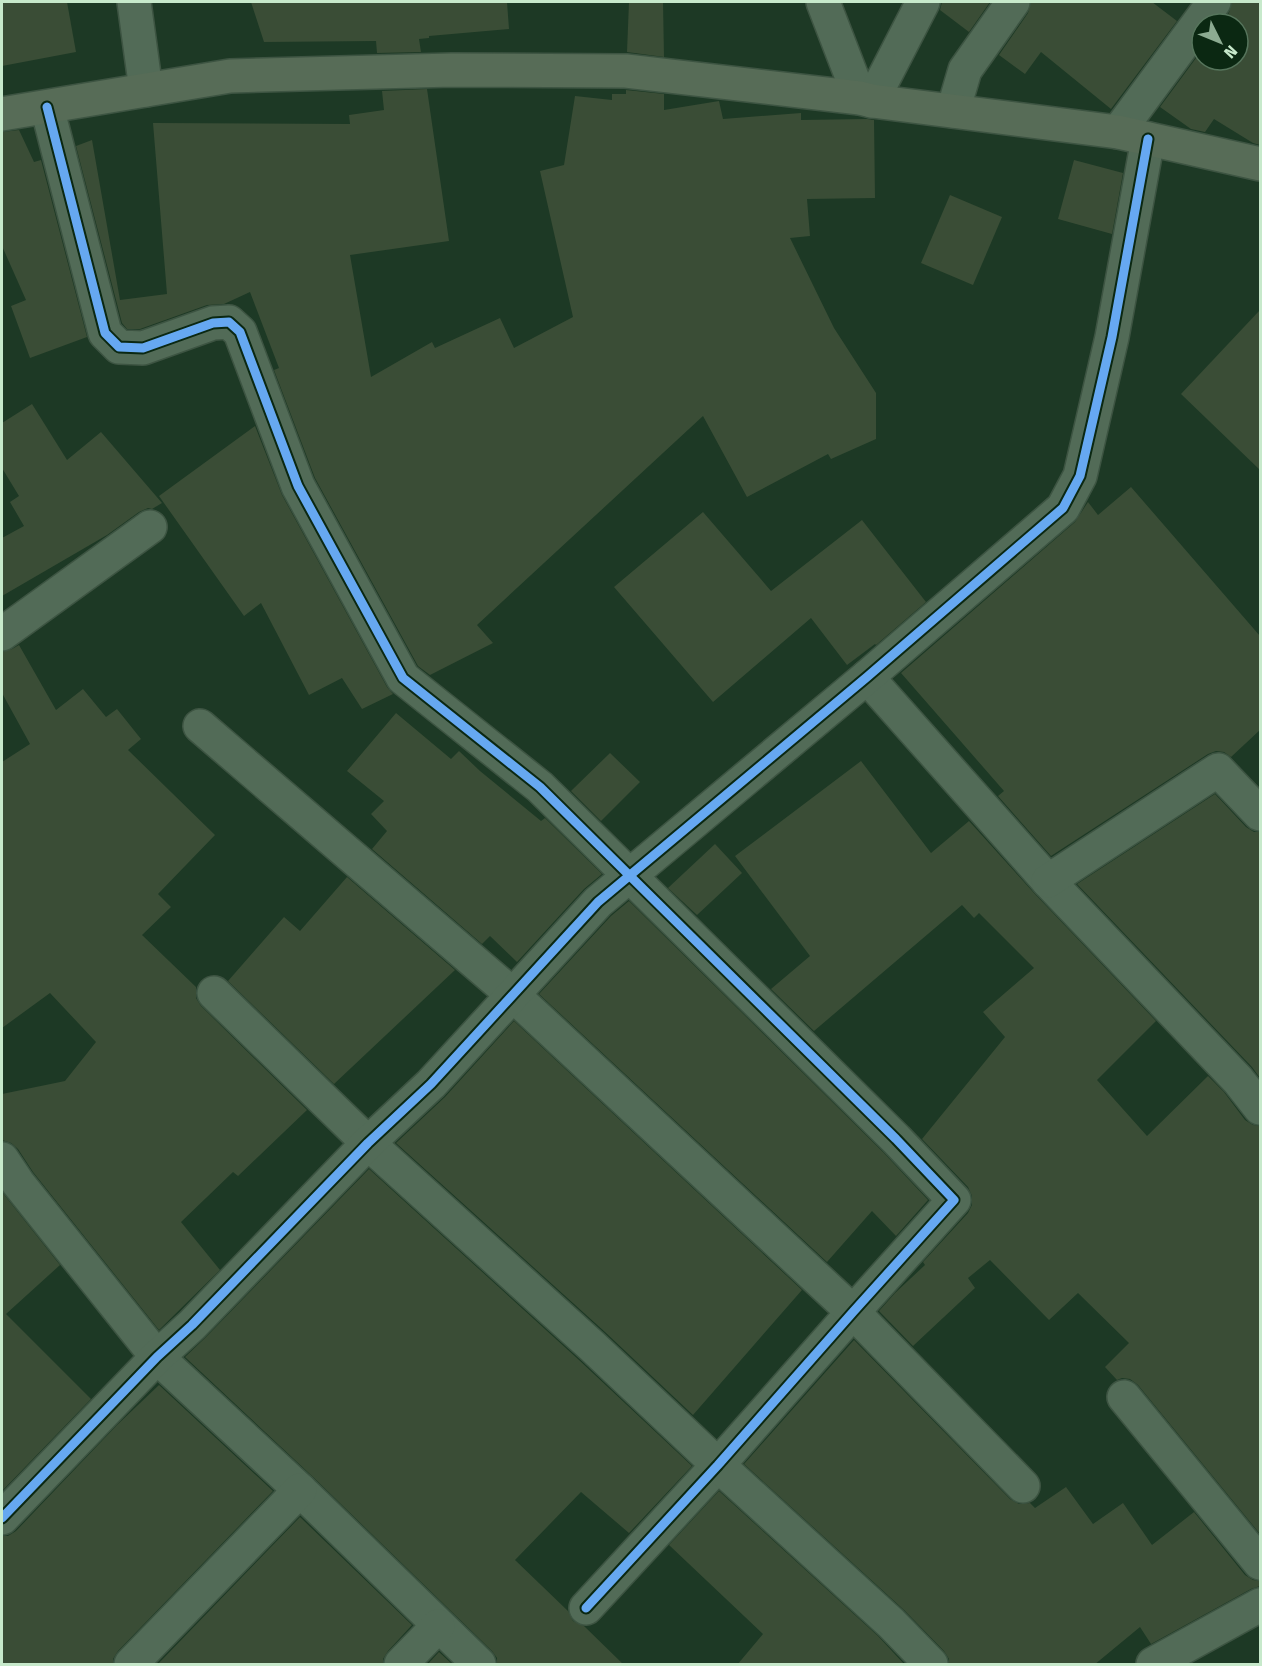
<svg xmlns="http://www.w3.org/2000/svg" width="1262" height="1666" font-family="'Fira Sans',sans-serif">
  <rect width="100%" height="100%" fill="#1d3925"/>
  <!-- building -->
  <g fill="#3a4d36">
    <path d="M2,2H67L76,52L2,66Z"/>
    <path d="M251,2H507L509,29L429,36V38L419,39L421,52L377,53L376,41L264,42Z"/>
    <path d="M629,2H663L664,57L627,52Z"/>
    <path d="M942,2H990L969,32L940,10Z"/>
    <path d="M1031,2H1152L1177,21L1111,109L1041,52L1025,74L999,55L1028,13Z"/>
    <path d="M1232,2H1260V145L1253,143L1214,119L1205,132L1191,129L1160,107L1202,50V60H1238V24H1221L1229,13Z"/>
    <path d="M427,89L449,241L350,255L371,377L432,342L435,348L500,318L514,348L573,317L540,171L564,165L575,96L612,100V94H626V90L664,94V110L719,101L723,119L801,113V120L867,119L874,120L875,198L807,199L810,236L790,238L834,328L876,393V439L831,459L828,454L747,497L703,416L477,625L493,643L430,675L418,666L315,478L274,370L279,368L250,292L224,304L207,305L140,329H127L122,323L76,146L92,140L120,300L167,294L153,123L350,124L349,115L384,110L382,91Z"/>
    <path d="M19,130L34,162L41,160L87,337L30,358L11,306L26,300L2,246V132Z"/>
    <path d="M1074,160L1123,173L1112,234L1058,219Z"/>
    <path d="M950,195L1002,217L973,285L921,263Z"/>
    <path d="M1260,310V470L1181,394Z"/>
    <path d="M32,404L67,460L101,432L162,503L152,509L148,508L139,512L107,535L2,596V538L24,526L10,502L19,496L2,468V423Z"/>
    <path d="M255,426L282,495L387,687L393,694L362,709L342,678L309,695L261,603L244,616L159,496Z"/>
    <path d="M1131,487L1260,636V730L1231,757L1224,752L1216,751L1208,754L1051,856L998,796L1004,791L901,673L1075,522L1088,502L1098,515Z"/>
    <path d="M703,512L771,591L862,520L926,602L876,645L875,644L847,665L811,618L713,702L614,587Z"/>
    <path d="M19,645L56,710L83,689L106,717L117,709L141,739L128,750L215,835L158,894L171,907L142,935L196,987V998L201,1006L307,1110L238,1176L233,1172L181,1222L220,1270L159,1330L33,1172L18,1149L11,1143L2,1140V1094L65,1081L96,1042L50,993L2,1028V762L30,744L2,693V652L12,649Z"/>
    <path d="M396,713L451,759L459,751L480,771L541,821L545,818L602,874L584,889L517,962L490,936L482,944L372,849L387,831L371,814L384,801L347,771Z"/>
    <path d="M610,753L640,782L601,821L571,791Z"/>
    <path d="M861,761L931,853L969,821L1034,893L1156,1021L1097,1080L1147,1136L1208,1076L1224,1092L1245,1120L1253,1125L1260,1126V1534L1138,1385L1130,1379L1122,1378L1117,1380L1105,1367L1129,1343L1078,1293L1049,1320L990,1260L968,1278L975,1288L913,1346L879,1311L895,1293L925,1265L923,1262L968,1213L972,1205V1196L968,1187L922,1139L1005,1037L983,1012L1034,968L979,913L974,918L962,905L814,1031L771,989L810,956L735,856Z"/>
    <path d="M1215,794L1246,827L1254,832H1260V1078L1252,1067L1077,884Z"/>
    <path d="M715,844L742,873L697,915L668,888Z"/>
    <path d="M347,877L455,970L334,1084L228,981L284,917L300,931Z"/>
    <path d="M629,901L883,1152L928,1200L896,1236L872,1211L827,1262L539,994L611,916Z"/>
    <path d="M514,1021L802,1290L693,1415L605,1332L396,1143L445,1097Z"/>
    <path d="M369,1169L579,1360L692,1466L629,1533L581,1492L515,1560L568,1611L573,1621L584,1626L624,1665H497V1658L492,1651L313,1477L185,1357L205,1338Z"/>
    <path d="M2,1192L60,1265L6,1314L91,1399L2,1491Z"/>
    <path d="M854,1340L1010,1499L1019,1504L1030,1503L1035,1508L1066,1487L1093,1524L1123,1503L1152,1545L1194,1512L1245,1575L1253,1580L1260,1581V1586L1251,1589L1151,1644L1140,1627L1094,1665H949V1659L944,1651L904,1610L744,1464Z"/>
    <path d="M159,1385L273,1491L118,1651L113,1659V1665H2V1536H8L16,1531L117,1425Z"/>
    <path d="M719,1491L878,1636L905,1665H737L763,1634L669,1545Z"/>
    <path d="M300,1517L412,1625L388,1651L383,1659V1665H157Z"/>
    <path d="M439,1652L453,1665H427Z"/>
  </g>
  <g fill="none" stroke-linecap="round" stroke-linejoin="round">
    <defs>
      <g id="street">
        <path d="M134,2L146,90"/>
        <path d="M823,2L860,98"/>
        <path d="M872,101L923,2"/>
        <path d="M47,107L105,333L119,347L143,348L213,323L229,322L240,332L298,486L403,678L540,787L896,1139L954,1200L853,1312L718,1465L586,1608"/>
        <path d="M953,111L965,70L1013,2"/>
        <path d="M1118,132L1214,2"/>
        <path d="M2,634L150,527"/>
        <path d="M867,677L1048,881L1238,1080L1260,1108"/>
        <path d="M200,726L513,995L853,1312L1023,1486"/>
        <path d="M1048,881L1218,770L1260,814"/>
        <path d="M214,993L368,1143L592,1346L718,1465L891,1623L931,1664"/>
        <path d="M2,1159L18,1183L157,1357L300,1490L479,1664"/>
        <path d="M1124,1397L1260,1563"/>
        <path d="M2,1518L157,1357L192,1325L368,1143L431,1084L598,902L867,677L1063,508L1080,476L1112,337L1148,139"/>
        <path d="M131,1664L300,1490"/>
        <path d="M401,1664L438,1626"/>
        <path d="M1153,1664L1260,1605"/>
      </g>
      <path id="secondary" d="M2,114L230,76L452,70L626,71L860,98L872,101L1118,132L1260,164"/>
    </defs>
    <!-- street casing -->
    <use href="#street" stroke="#3d5442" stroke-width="36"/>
    <!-- secondary casing -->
    <use href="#secondary" stroke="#3d5442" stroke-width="36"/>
    <!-- street -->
    <use href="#street" stroke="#526b57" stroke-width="33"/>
    <!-- secondary -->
    <use href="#secondary" stroke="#576c57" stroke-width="33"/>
    <defs>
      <g id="cycleway">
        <path d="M47,107L105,333L119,347L143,348L213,323L229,322L240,332L298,486L403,678L540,787L896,1139L954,1200L853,1312L718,1465L586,1608"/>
        <path d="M2,1518L157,1357L192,1325L368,1143L431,1084L598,902L867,677L1063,508L1080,476L1112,337L1148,139"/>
      </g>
    </defs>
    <!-- cycleway casing -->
    <use href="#cycleway" stroke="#0b2812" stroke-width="13"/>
    <!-- cycleway -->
    <use href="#cycleway" stroke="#66a8f1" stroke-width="9"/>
  </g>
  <!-- border -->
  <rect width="1262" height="1666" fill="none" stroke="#c7e9cb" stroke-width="6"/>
  <!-- north arrow -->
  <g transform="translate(1220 42) rotate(133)"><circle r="28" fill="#0b2812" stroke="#56755c" stroke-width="1.5"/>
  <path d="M0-4.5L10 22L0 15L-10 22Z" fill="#8cab91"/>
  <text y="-9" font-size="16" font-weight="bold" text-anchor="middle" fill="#c7e9cb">N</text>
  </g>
</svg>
